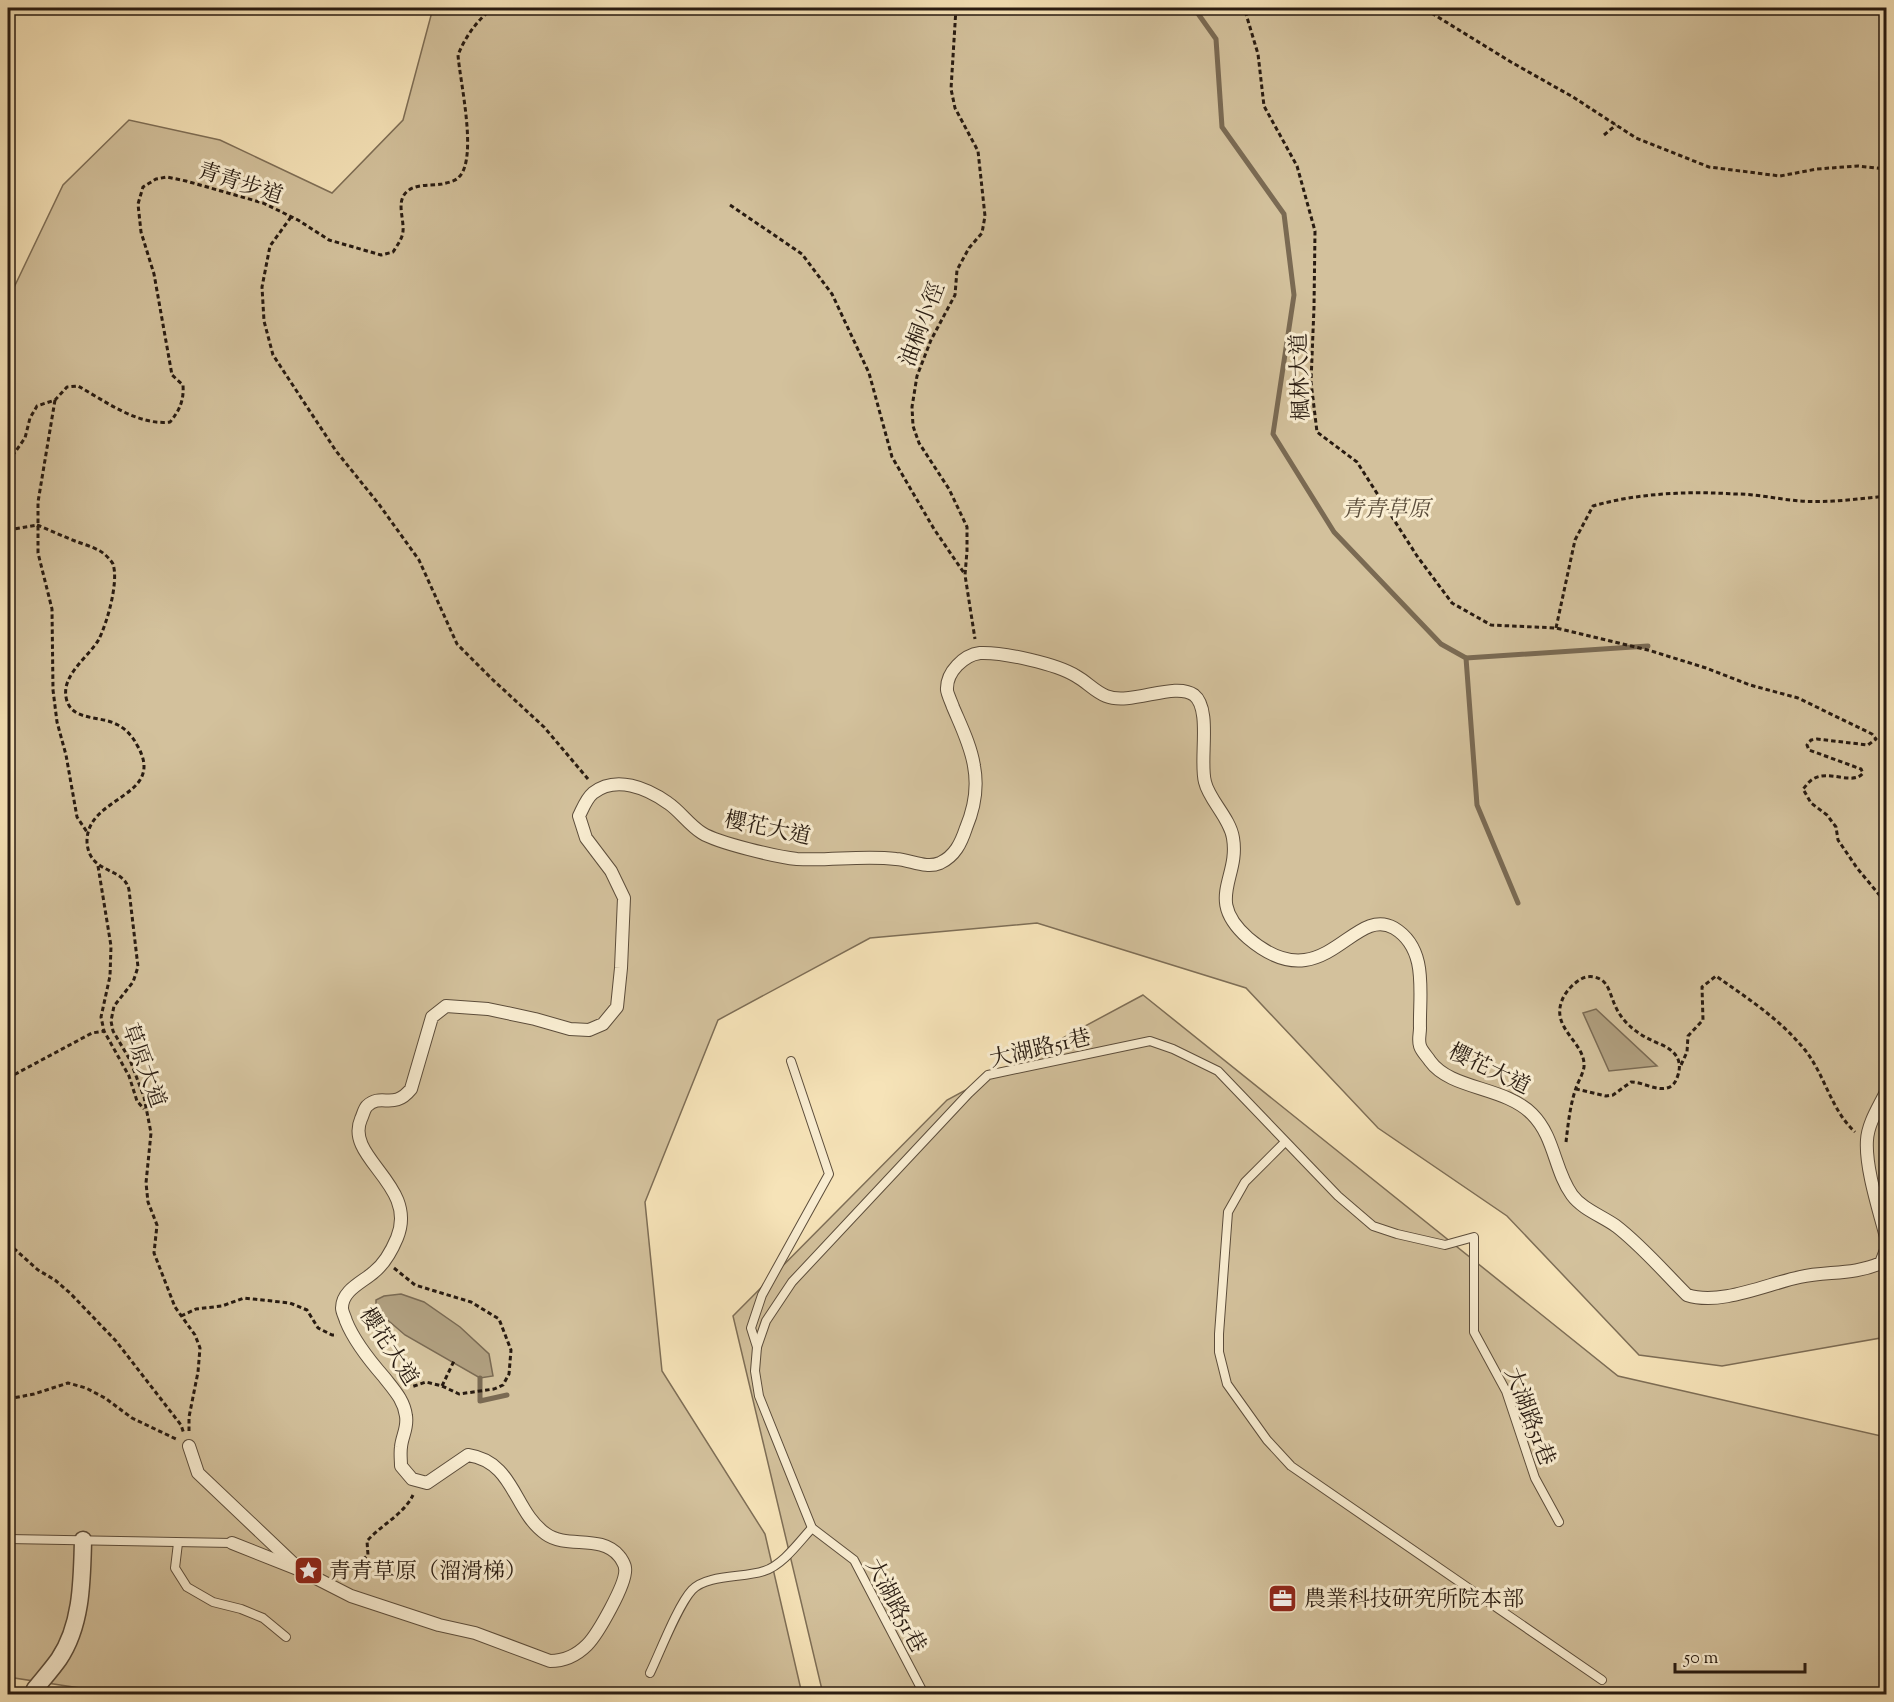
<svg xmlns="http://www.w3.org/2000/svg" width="1894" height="1702" font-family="'Sorts Mill Goudy','Noto Serif TC',serif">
  <rect width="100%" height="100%" fill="#f6e3b8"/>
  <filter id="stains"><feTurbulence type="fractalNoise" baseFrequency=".00333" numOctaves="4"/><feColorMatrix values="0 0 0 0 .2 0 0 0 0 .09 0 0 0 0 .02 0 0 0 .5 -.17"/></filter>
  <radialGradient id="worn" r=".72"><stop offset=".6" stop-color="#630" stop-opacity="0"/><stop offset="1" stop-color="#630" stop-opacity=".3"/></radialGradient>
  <!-- green -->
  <g fill="#d3c19c" stroke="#7e6e56" stroke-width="1.5">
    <path d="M433,8H1886V1337L1722,1366L1639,1355L1507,1216L1378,1128L1246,988L1037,923L870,938L718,1020L645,1202L662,1371L765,1534L802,1694H119L8,1677V300L63,185L129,120L220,140L332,193L403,120Z"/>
    <path d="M1143,995L1618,1376L1881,1436L1886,1433V1694H823L733,1316L947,1100Z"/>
  </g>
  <!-- water -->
  <g fill="#b09f7f" stroke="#7a6a53" stroke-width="1.5">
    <path d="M1596,1009L1657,1066L1609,1071L1583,1013Z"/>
    <path d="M401,1294L424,1302L460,1327L489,1354L493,1376L480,1378L405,1335L376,1310V1300L384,1296Z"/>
  </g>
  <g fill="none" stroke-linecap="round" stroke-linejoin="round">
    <!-- stream -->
    <g stroke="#7a6a53" stroke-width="5">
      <path d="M1194,8L1216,39L1222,127L1284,214L1294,295L1273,434L1334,532L1441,644L1466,658L1477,805L1518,903"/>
      <path d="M1466,658L1648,646"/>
      <path d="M480,1378V1401L507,1395"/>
    </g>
    <defs>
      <g id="service">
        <path d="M1285,1142L1245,1182L1228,1212L1219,1334V1352L1227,1384L1267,1440L1291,1466L1602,1680"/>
        <path d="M757,1347L751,1328L762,1295L829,1174L791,1061"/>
        <path d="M8,1539L232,1543"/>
        <path d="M178,1543L175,1568L187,1587L213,1602L241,1609L263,1618L286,1637"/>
        <path d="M650,1673C660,1652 678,1605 692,1590C707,1574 745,1578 764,1571C783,1565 799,1542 812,1528"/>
        <path d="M924,1694L854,1560L812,1528L759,1396L755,1371L757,1347L766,1321L792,1282L969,1093L988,1075L1150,1041L1173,1049L1218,1071L1338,1196L1373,1226L1397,1234L1445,1245L1474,1237V1332L1506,1391L1535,1478L1559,1522"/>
      </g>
      <g id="pedestrian">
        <path d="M189,1446L198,1473L296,1566"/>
        <path d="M232,1543L300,1570L351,1596L439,1625L475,1633L550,1661C564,1661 576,1656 587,1645C597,1635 628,1582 625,1568C625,1565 621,1558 619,1556C601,1534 567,1549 546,1534C513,1511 515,1462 468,1455L427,1483L412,1479L401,1466C401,1460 400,1453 401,1447C402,1436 408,1428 406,1416C404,1400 394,1390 384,1377C370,1361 354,1341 346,1321C345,1317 342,1312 342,1308C342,1290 363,1282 374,1272C384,1264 392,1250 397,1238C419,1185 344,1158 361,1119C363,1115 364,1109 367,1106C382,1092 393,1111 411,1089L432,1017L446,1006L488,1009L535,1019L570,1029L589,1030L603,1024L617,1007L621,968L624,898L611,871L586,838L579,816C583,808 586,799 593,793C616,775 647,788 668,803C680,811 689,825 702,833C718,843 777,857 797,859C830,861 863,855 896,859C911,860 926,869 940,863C955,856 961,843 966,828C974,809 978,787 974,766C971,746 961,726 953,707C952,704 947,693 947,690C946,672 964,655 980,653C1003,652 1057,664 1076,676C1087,682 1094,691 1106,696C1131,706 1175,681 1194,695C1212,709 1199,761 1205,782C1209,800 1230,818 1233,838C1240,879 1204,899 1248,938C1324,1003 1352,904 1394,928C1429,949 1419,994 1420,1028C1420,1034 1418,1040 1420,1046C1422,1052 1427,1056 1430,1061C1451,1090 1504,1086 1532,1114C1555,1137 1554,1170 1572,1195C1582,1209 1602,1216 1616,1226C1642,1246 1664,1272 1687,1295C1720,1306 1767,1284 1800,1277C1827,1271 1854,1275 1881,1263L1886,1250V1237C1879,1210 1865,1167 1867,1140C1868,1123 1879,1107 1886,1092"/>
      </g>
      <path id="minor" d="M39,1694L35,1689C43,1679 52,1669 59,1659C82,1625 82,1580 83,1540"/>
    </defs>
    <!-- service casing -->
    <use href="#service" stroke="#5c4d3b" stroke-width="10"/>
    <!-- pedestrian casing -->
    <use href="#pedestrian" stroke="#5c4d3b" stroke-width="14"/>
    <!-- minor casing -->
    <use href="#minor" stroke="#5c4d3b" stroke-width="19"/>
    <!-- path -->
    <g stroke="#281b11" stroke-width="3" stroke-dasharray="4.5 3" stroke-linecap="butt">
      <path d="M956,8L951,89L955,108L978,151L985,216L982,233L969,248L957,270L955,295L931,340L917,376L912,407L913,426L919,443L949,489L967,527V551L965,575L975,639"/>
      <path d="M1238,8L1246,14L1258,54L1264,106L1297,166L1315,231L1314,307L1311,382L1317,432L1357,462L1417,556L1452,603L1491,625L1556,628L1648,650L1706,668L1750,685L1798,698L1872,734L1876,739L1868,745L1817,739L1811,740L1807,745L1809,750L1861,769L1863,773C1853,786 1829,769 1813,779C1809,781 1806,786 1803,789L1811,803L1827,815L1836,827L1838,840L1857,868L1886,903"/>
      <path d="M1426,8L1433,14L1511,62L1573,97L1636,138L1709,167L1780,176L1817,169L1858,166L1886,169"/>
      <path d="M1604,135L1616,125"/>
      <path d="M730,205L802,254L832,294L869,373L892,457L934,529L964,573"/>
      <path d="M291,217L270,246L262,287L264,321L273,355L336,451L378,503L419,560L457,644L492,679L544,727L588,779"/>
      <path d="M55,400L38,502V553L52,609L53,690L57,722L66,755L77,817L87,832"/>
      <path d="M8,462L25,438L30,418L37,406L55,400L67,387L78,386C105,401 138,426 170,422C180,410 184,400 183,385L172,375L154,274L141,232L138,204L143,187L156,179L167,177L186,181L263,203L298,220L329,240L381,255L393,252C398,244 404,237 403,227C403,217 398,204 404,195C412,183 430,186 442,184C447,183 456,181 459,177C478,158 460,82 458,55C465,37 478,19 493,8"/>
      <path d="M37,525C50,530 62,536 75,541C83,544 93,547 100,551C104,553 111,560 113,564C119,582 107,623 99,639C89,657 62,674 66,697C70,722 101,715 118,725C126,729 133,737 137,745C168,798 86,795 87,842C89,875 124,866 129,890L138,967L133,982L114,1006L111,1021L113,1031L130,1060L144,1097L151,1133L146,1183L148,1202L157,1225L154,1253L175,1307L195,1335L200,1348L198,1372L189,1417V1431"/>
      <path d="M8,530L37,525"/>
      <path d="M1556,628L1575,540L1593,506C1638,493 1688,491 1735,494C1756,494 1778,499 1799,501C1828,503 1858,499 1886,496"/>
      <path d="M98,866L111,946L110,976L101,1017L104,1031L129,1076L137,1101L144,1109"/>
      <path d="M1681,1065L1687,1052L1688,1036L1703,1020L1702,987L1716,976C1747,998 1780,1019 1805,1050C1825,1075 1831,1110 1855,1132"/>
      <path d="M8,1078L92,1033L104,1031"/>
      <path d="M1566,1142C1568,1125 1570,1105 1576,1088C1578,1082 1583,1074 1584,1067C1586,1041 1547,1028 1564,996C1568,989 1575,982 1583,978C1590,975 1599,977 1604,982C1609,987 1611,996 1614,1003C1622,1024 1640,1036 1660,1044C1674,1050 1683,1059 1678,1075C1676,1081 1674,1086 1667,1088C1656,1091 1643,1082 1631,1082L1613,1095L1606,1096L1576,1089"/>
      <path d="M8,1243L38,1270L55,1280L70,1293L116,1341L181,1425L184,1434"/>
      <path d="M394,1268L415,1285L471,1302L499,1319L511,1350L509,1374L503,1385L494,1389L459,1394L442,1386L426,1382L411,1387"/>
      <path d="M181,1316L196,1309L222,1306L244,1298L290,1303L307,1310L318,1328L332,1335H337"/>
      <path d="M442,1386L454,1361"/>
      <path d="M8,1399L34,1394L68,1383L86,1388L105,1398L132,1418L178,1440"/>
      <path d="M336,1572L357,1565L368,1555L367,1541C381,1525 404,1514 413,1495"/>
    </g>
    <!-- service -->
    <use href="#service" stroke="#f9edd1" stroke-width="8"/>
    <!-- pedestrian -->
    <use href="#pedestrian" stroke="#f9edd1" stroke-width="12"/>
    <!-- minor -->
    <use href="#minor" stroke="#f9edd1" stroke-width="16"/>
  </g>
  <!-- icons -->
  <defs>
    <symbol id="sight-square" viewBox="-11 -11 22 22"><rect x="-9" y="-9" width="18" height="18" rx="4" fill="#8f2418" stroke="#f9edd1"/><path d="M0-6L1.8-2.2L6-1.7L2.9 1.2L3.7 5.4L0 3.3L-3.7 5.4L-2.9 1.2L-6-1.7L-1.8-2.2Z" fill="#fff"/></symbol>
    <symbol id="office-square" viewBox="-11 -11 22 22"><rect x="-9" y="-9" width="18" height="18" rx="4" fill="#8f2418" stroke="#f9edd1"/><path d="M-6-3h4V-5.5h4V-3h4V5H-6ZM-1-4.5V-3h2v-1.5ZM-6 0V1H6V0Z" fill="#fff"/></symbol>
  </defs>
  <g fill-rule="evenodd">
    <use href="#sight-square" x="292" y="1554" width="33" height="33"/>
    <use href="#office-square" x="1266" y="1582" width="33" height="33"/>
  </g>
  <g text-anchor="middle" stroke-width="6" stroke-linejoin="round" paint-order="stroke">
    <!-- street labels -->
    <g font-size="22" fill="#281b11" stroke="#f9edd1">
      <text transform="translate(241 182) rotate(18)" y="8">青青步道</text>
      <text transform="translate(921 324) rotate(-69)" y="8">油桐小徑</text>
      <text transform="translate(1299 377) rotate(-92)" y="8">楓林大道</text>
      <text transform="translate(768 827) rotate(12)" y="8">櫻花大道</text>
      <text transform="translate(1040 1047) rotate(-13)" y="8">大湖路51巷</text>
      <text transform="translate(145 1065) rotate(70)" y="8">草原大道</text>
      <text transform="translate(1490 1068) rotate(26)" y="8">櫻花大道</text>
      <text transform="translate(390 1346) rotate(57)" y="8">櫻花大道</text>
      <text transform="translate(1531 1416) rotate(69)" y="8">大湖路51巷</text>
      <text transform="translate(897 1605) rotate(62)" y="8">大湖路51巷</text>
    </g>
    <!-- park labels -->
    <g font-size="22" font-style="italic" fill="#5b4d3b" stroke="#f9edd1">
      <text x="1386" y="516">青青草原</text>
    </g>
    <!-- poi labels -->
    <g font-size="22" fill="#281b11" stroke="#f9edd1" text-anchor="start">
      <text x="329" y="1578">青青草原（溜滑梯）</text>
      <text x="1304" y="1606">農業科技研究所院本部</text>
    </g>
  </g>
  <!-- margin -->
  <rect width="1894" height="1702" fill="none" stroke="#f6e3b8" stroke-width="30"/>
  <rect x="9" y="9" width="1876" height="1684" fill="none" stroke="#281b11" stroke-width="3"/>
  <rect x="15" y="15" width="1864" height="1672" fill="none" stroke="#281b11" stroke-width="1.5"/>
  <!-- scale -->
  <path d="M1675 1663v9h130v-9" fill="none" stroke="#281b11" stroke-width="3"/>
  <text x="1684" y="1663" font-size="18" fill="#281b11" stroke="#f9edd1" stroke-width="4.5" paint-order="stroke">50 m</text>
  <rect width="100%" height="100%" filter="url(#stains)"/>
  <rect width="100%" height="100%" fill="url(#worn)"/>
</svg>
